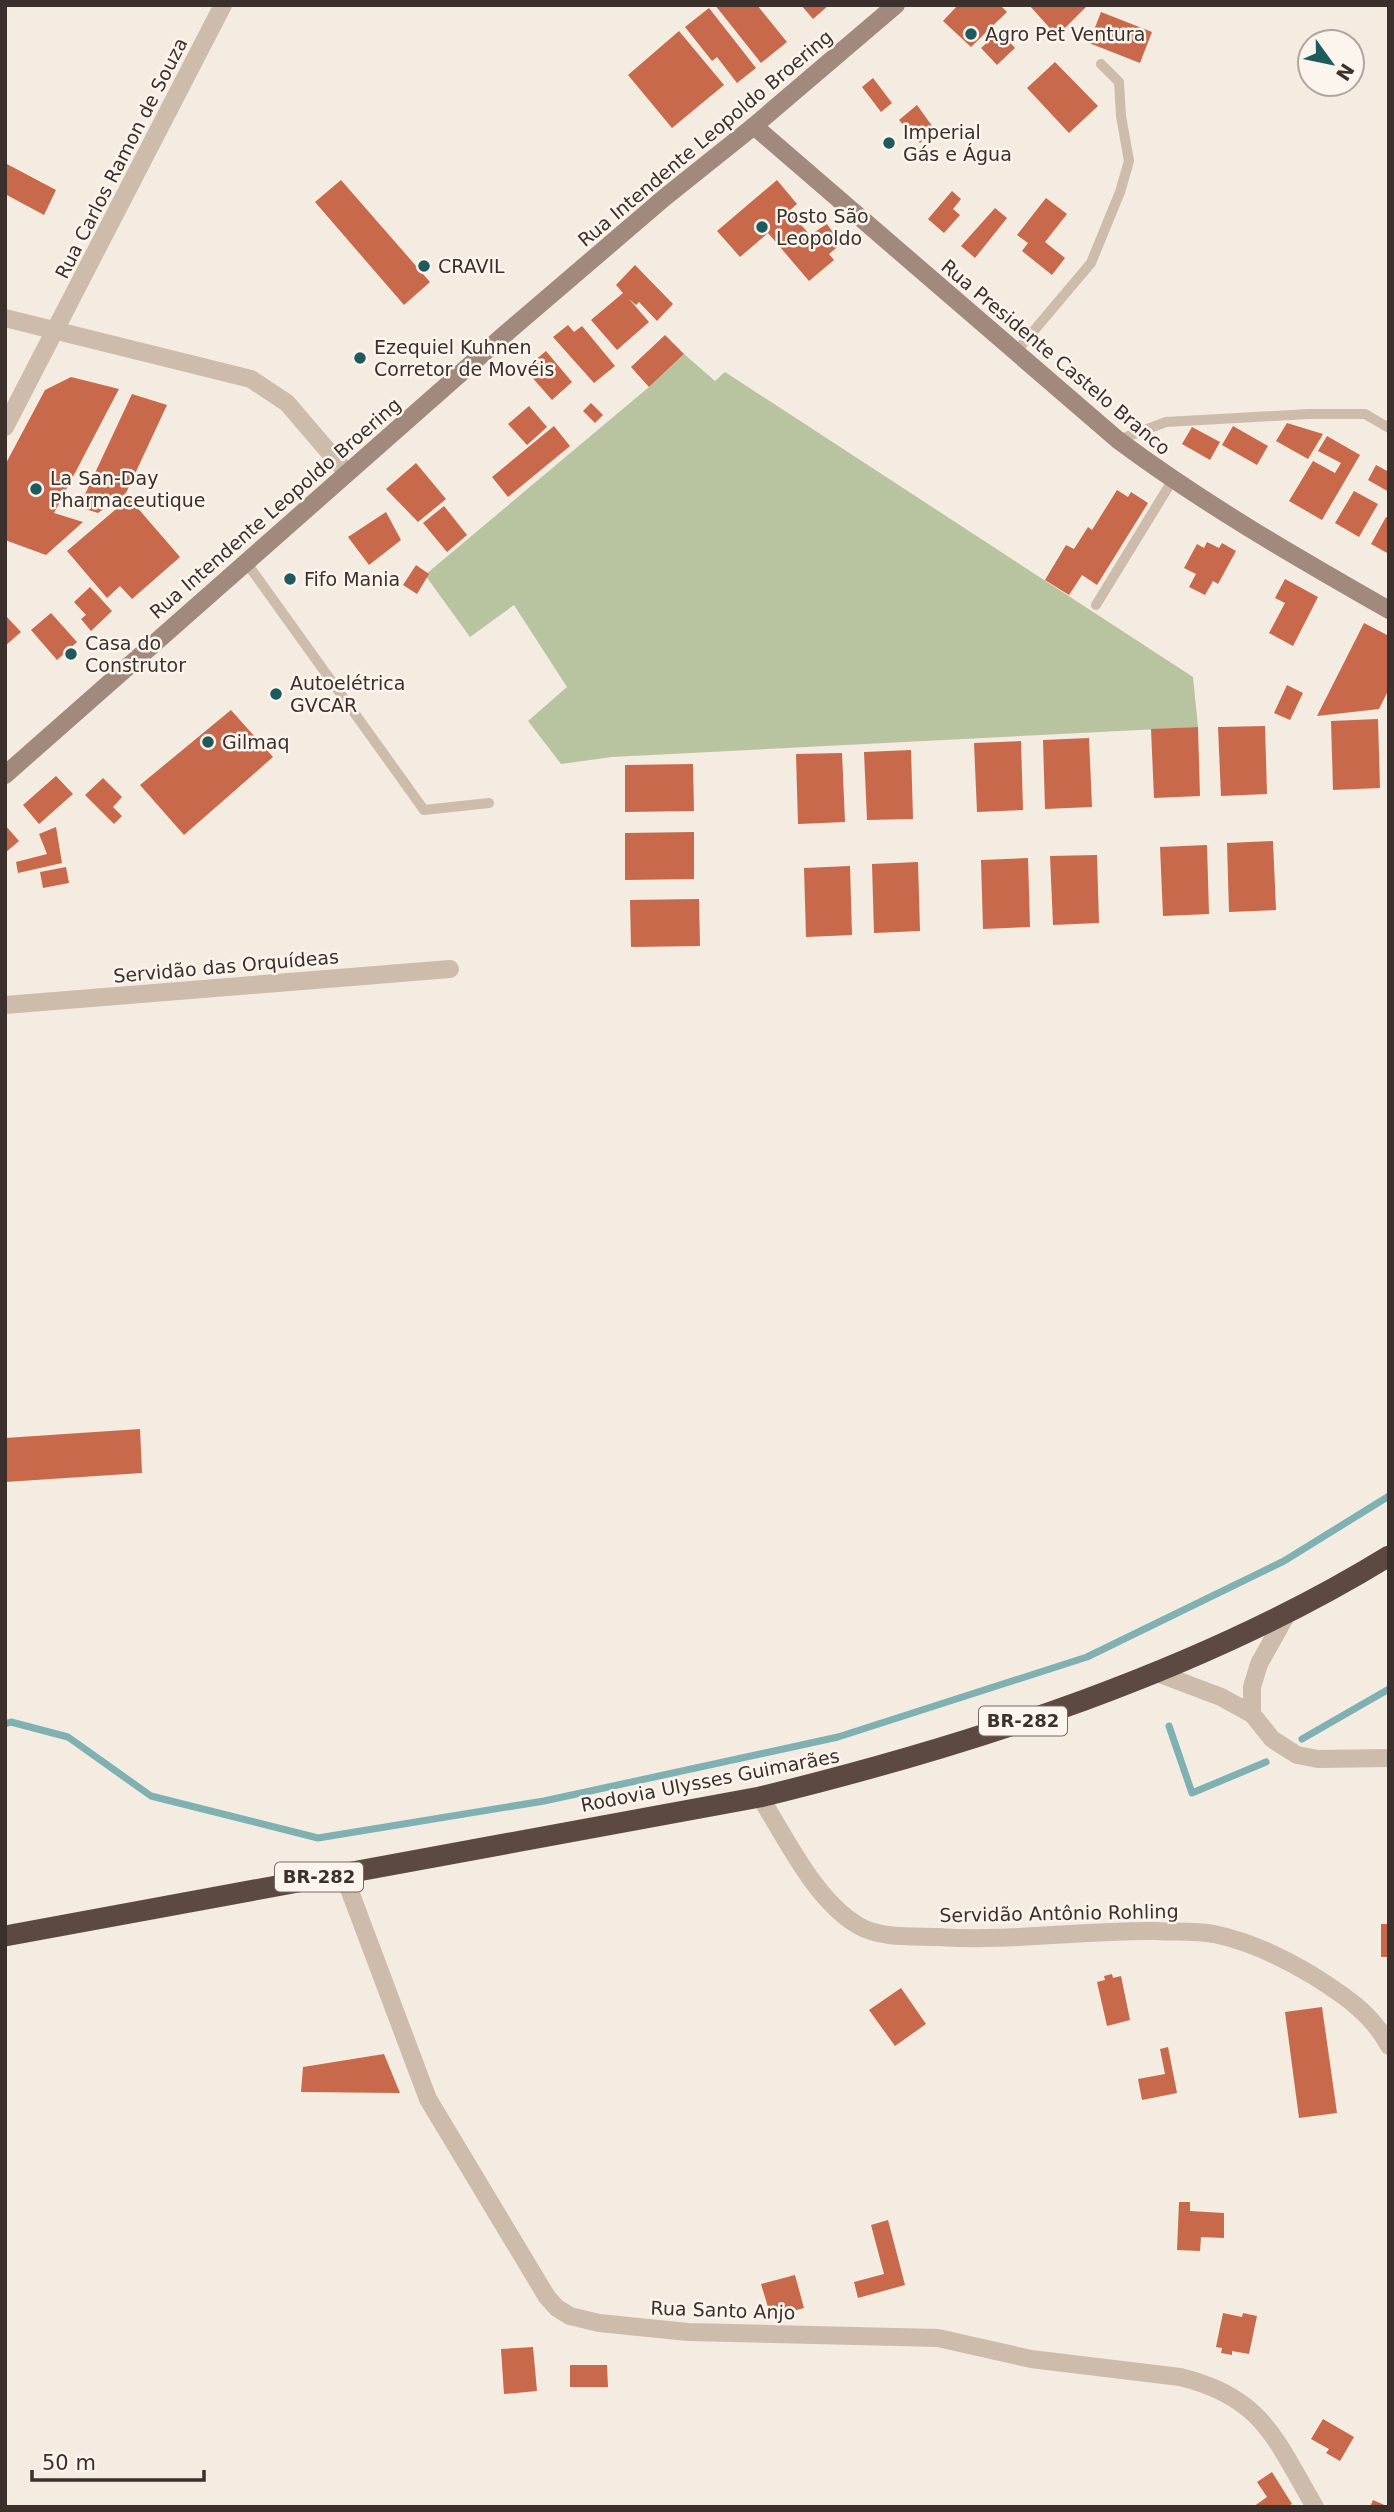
<svg xmlns="http://www.w3.org/2000/svg" width="1394" height="2512" font-family="'DejaVu Sans',sans-serif">
  <rect width="100%" height="100%" fill="#f4ebe1"/>
  <!-- green -->
  <path fill="#b8c4a0" d="M684,354L715,381L725,372L1193,677L1198,727L612,757L561,764L528,721L567,687L514,605L470,637L425,575L649,387Z"/>
  <g fill="none" stroke-linecap="round" stroke-linejoin="round">
    <!-- stream -->
    <g stroke="#7fb0b2" stroke-width="7">
      <path d="M5,1724L11,1722L68,1737L151,1796L318,1838L544,1801L838,1737L1087,1657L1284,1561L1389,1496"/>
      <path d="M1169,1726L1192,1793L1266,1762"/>
      <path d="M1302,1739L1389,1689"/>
    </g>
  </g>
  <!-- building -->
  <g fill="#c8694b">
    <path d="M715,5H757L787,42L761,63Z"/>
    <path d="M801,5H829L813,19Z"/>
    <path d="M958,5H1000L1007,12L971,47L943,21Z"/>
    <path d="M1029,5H1088L1057,36Z"/>
    <path d="M709,8L756,68L737,83L717,57L712,61L685,27Z"/>
    <path d="M1101,12L1152,32L1140,63L1089,43Z"/>
    <path d="M679,31L724,85L672,128L628,75Z"/>
    <path d="M1000,31L1015,48L997,65L981,48Z"/>
    <path d="M1055,62L1098,106L1069,133L1027,88Z"/>
    <path d="M873,78L892,103L881,112L862,87Z"/>
    <path d="M917,105L935,130L920,143L899,120Z"/>
    <path d="M5,163L56,190L44,215L5,194Z"/>
    <path d="M341,180L430,282L404,305L315,202Z"/>
    <path d="M777,180L797,204L789,211L810,235L827,224L841,244L829,254L834,260L809,281L768,233L740,257L717,231Z"/>
    <path d="M952,191L961,199L953,209L960,215L944,233L928,219Z"/>
    <path d="M1046,198L1067,214L1045,242L1065,258L1052,275L1022,251L1028,243L1017,235Z"/>
    <path d="M995,208L1007,218L975,258L961,246Z"/>
    <path d="M635,265L673,304L657,321L639,302L636,305L629,299L649,322L617,350L591,320L623,293L616,285Z"/>
    <path d="M568,325L574,332L582,326L615,366L594,383L553,337Z"/>
    <path d="M665,335L684,354L649,387L631,367Z"/>
    <path d="M546,351L572,382L552,400L530,375L539,367L534,361Z"/>
    <path d="M71,377L119,389L54,513L83,522L46,555L5,540V465L45,390Z"/>
    <path d="M132,394L167,405L126,493L98,513L79,507Z"/>
    <path d="M591,403L603,415L595,423L583,411Z"/>
    <path d="M529,406L547,427L527,445L508,424Z"/>
    <path d="M1287,423L1323,434L1308,459L1276,441Z"/>
    <path d="M554,426L570,446L508,497L492,477Z"/>
    <path d="M1233,426L1268,446L1257,465L1222,445Z"/>
    <path d="M1192,427L1220,442L1210,460L1182,444Z"/>
    <path d="M1327,436L1360,455L1322,520L1289,501L1313,461L1335,473L1341,463L1318,451Z"/>
    <path d="M416,463L446,499L418,522L386,489Z"/>
    <path d="M1376,465L1389,472V492L1368,480Z"/>
    <path d="M1117,490L1128,497L1131,492L1148,503L1097,585L1082,575L1069,595L1045,580L1066,545L1074,549L1088,527L1092,530Z"/>
    <path d="M1354,491L1378,504L1359,537L1335,523Z"/>
    <path d="M129,498L180,557L132,599L120,586L107,598L67,551Z"/>
    <path d="M444,506L467,535L447,552L423,523Z"/>
    <path d="M386,512L401,540L369,565L348,537Z"/>
    <path d="M1386,517L1389,518V554L1371,544Z"/>
    <path d="M1207,542L1219,548L1222,543L1236,551L1218,584L1213,581L1205,595L1189,587L1196,574L1184,568L1197,544L1204,548Z"/>
    <path d="M416,565L429,574L417,594L403,585Z"/>
    <path d="M1285,579L1318,597L1293,646L1269,633L1285,603L1275,598Z"/>
    <path d="M90,587L112,611L91,631L81,619L86,615L74,602Z"/>
    <path d="M51,613L77,642L57,660L31,630Z"/>
    <path d="M5,615L21,632L5,646Z"/>
    <path d="M1364,623L1389,636V689L1379,709L1317,716Z"/>
    <path d="M1287,685L1303,693L1290,720L1274,713Z"/>
    <path d="M231,710L273,757L184,835L140,785Z"/>
    <path d="M1378,719L1380,788L1333,790L1331,721Z"/>
    <path d="M1265,726L1267,794L1221,796L1218,727Z"/>
    <path d="M1198,727L1200,796L1154,798L1151,729Z"/>
    <path d="M1089,738L1092,807L1045,809L1043,740Z"/>
    <path d="M1021,741L1023,810L977,812L974,743Z"/>
    <path d="M911,750L913,819L867,820L864,752Z"/>
    <path d="M842,753L845,822L798,824L796,754Z"/>
    <path d="M693,764L694,811L625,812V765Z"/>
    <path d="M56,776L73,794L39,824L23,805Z"/>
    <path d="M103,778L122,797L113,807L122,816L114,824L85,795Z"/>
    <path d="M5,825L19,841L5,853Z"/>
    <path d="M56,827L62,863L18,873L16,862L47,854L39,834Z"/>
    <path d="M694,832V879L625,880V833Z"/>
    <path d="M1273,841L1276,910L1229,912L1227,843Z"/>
    <path d="M1207,845L1209,914L1163,916L1160,847Z"/>
    <path d="M1097,855L1099,923L1053,925L1050,856Z"/>
    <path d="M1028,858L1030,927L983,929L981,860Z"/>
    <path d="M918,862L920,931L874,933L872,864Z"/>
    <path d="M850,866L852,935L806,937L804,868Z"/>
    <path d="M66,867L69,883L43,888L40,872Z"/>
    <path d="M699,899L700,946L631,947L630,900Z"/>
    <path d="M140,1429L142,1473L5,1482V1438Z"/>
    <rect x="1381" y="1924" width="8" height="33"/>
    <path d="M1112,1974L1113,1978L1121,1976L1130,2020L1107,2026L1097,1982L1105,1980L1104,1976Z"/>
    <path d="M901,1988L926,2024L895,2046L869,2010Z"/>
    <path d="M1322,2007L1337,2113L1299,2118L1285,2012Z"/>
    <path d="M1168,2047L1177,2093L1142,2100L1138,2079L1165,2074L1160,2049Z"/>
    <path d="M384,2054L400,2093L301,2092L303,2067Z"/>
    <path d="M1179,2202H1190V2211L1224,2213V2238L1201,2237L1200,2251L1177,2250Z"/>
    <path d="M888,2220L905,2285L858,2298L854,2282L884,2274L871,2225Z"/>
    <path d="M795,2275L804,2308L771,2317L761,2284Z"/>
    <path d="M1223,2313L1242,2317L1243,2313L1257,2316L1249,2354L1232,2351V2355L1221,2353L1222,2348L1216,2347Z"/>
    <path d="M533,2347L537,2391L504,2394L501,2349Z"/>
    <path d="M570,2365H607L608,2387H570Z"/>
    <path d="M1323,2419L1354,2437L1340,2461L1326,2453L1329,2449L1311,2439Z"/>
    <path d="M1272,2472L1292,2504L1287,2507H1253L1267,2497L1257,2482Z"/>
    <path d="M1373,2500L1389,2507H1370Z"/>
  </g>
  <g fill="none" stroke-linecap="round" stroke-linejoin="round">
    <!-- lane -->
    <g stroke="#cdbbac" stroke-width="10">
      <path d="M1015,353L1091,263L1120,192L1129,161L1121,116L1119,82L1101,64"/>
      <path d="M1118,440L1166,422L1309,414H1365L1389,428"/>
      <path d="M246,562L424,810L489,803"/>
      <path d="M1096,605L1172,481"/>
    </g>
    <!-- street -->
    <g stroke="#cdbbac" stroke-width="18">
      <path d="M5,318L251,379L287,403L347,473"/>
      <path d="M5,427L223,5"/>
      <path d="M5,1005L450,969"/>
      <path d="M1155,1672L1221,1697L1252,1714L1272,1739L1297,1755L1318,1759L1389,1758"/>
      <path d="M1252,1714V1687L1259,1664L1288,1612"/>
      <path d="M760,1797C786,1838 816,1902 859,1926C882,1939 913,1936 938,1937C1010,1942 1083,1930 1156,1931C1175,1932 1195,1931 1214,1934C1248,1941 1282,1957 1312,1975C1342,1994 1372,2013 1389,2046"/>
      <path d="M343,1873L428,2099L547,2297L557,2308L570,2316L599,2323L688,2332L938,2338L1031,2359L1180,2377C1263,2397 1275,2439 1315,2507"/>
    </g>
    <!-- secondary -->
    <g stroke="#a18a7d" stroke-width="18">
      <path d="M754,126L1118,440C1204,504 1296,557 1389,610"/>
      <path d="M5,775L504,335L664,198L754,126L896,5"/>
    </g>
    <!-- highway -->
    <path stroke="#5c4a42" stroke-width="21" d="M5,1936L760,1797C973,1745 1202,1671 1389,1556"/>
  </g>
  <!-- markers -->
  <g fill="#1f5a5e" stroke="#fbf5ee" stroke-width="2.5">
    <circle cx="971" cy="34" r="7"/>
    <circle cx="889" cy="143" r="7"/>
    <circle cx="762" cy="227" r="7"/>
    <circle cx="424" cy="266" r="7"/>
    <circle cx="360" cy="358" r="7"/>
    <circle cx="36" cy="489" r="7"/>
    <circle cx="290" cy="579" r="7"/>
    <circle cx="71" cy="654" r="7"/>
    <circle cx="276" cy="694" r="7"/>
    <circle cx="208" cy="742" r="7"/>
  </g>
  <g text-anchor="middle" stroke-width="5" stroke-linejoin="round" paint-order="stroke">
    <!-- shield labels -->
    <g fill="#fbf5ee" stroke="#756b66" stroke-width="2">
      <rect x="979" y="1706.5" width="88" height="29" rx="5"/>
      <rect x="275" y="1862.5" width="88" height="29" rx="5"/>
    </g>
    <g font-size="18" font-weight="bold" fill="#3b302b">
      <text x="1023" y="1727">BR-282</text>
      <text x="319" y="1883">BR-282</text>
    </g>
    <!-- poi labels -->
    <g font-size="19" fill="#3b302b" stroke="#fbf5ee" text-anchor="start">
      <text x="985" y="41">Agro Pet Ventura</text>
      <text x="903" y="139">Imperial<tspan x="903" dy="22">Gás e Água</tspan></text>
      <text x="776" y="223">Posto São<tspan x="776" dy="22">Leopoldo</tspan></text>
      <text x="438" y="273">CRAVIL</text>
      <text x="374" y="354">Ezequiel Kuhnen<tspan x="374" dy="22">Corretor de Movéis</tspan></text>
      <text x="50" y="485">La San-Day<tspan x="50" dy="22">Pharmaceutique</tspan></text>
      <text x="304" y="586">Fifo Mania</text>
      <text x="85" y="650">Casa do<tspan x="85" dy="22">Construtor</tspan></text>
      <text x="290" y="690">Autoelétrica<tspan x="290" dy="22">GVCAR</tspan></text>
      <text x="222" y="749">Gilmaq</text>
    </g>
    <!-- street labels -->
    <g font-size="19" fill="#3b302b" stroke="#fbf5ee">
      <text transform="translate(705 138) rotate(-40)" y="7">Rua Intendente Leopoldo Broering</text>
      <text transform="translate(121 158) rotate(-63)" y="7">Rua Carlos Ramon de Souza</text>
      <text transform="translate(1056 357) rotate(40)" y="7">Rua Presidente Castelo Branco</text>
      <text transform="translate(275 508) rotate(-41)" y="7">Rua Intendente Leopoldo Broering</text>
      <text transform="translate(226 966) rotate(-5)" y="7">Servidão das Orquídeas</text>
      <text transform="translate(710 1780) rotate(-11)" y="7">Rodovia Ulysses Guimarães</text>
      <text transform="translate(1059 1913) rotate(-1)" y="7">Servidão Antônio Rohling</text>
      <text transform="translate(723 2310) rotate(2)" y="7">Rua Santo Anjo</text>
    </g>
  </g>
  <!-- border -->
  <rect width="1394" height="2512" fill="none" stroke="#3b302b" stroke-width="14"/>
  <!-- north arrow -->
  <g transform="translate(1331 63) rotate(123)"><circle r="33" fill="#fbf5ee" stroke="#aea6a0" stroke-width="2"/>
  <path d="M0-5L12 26L0 18L-12 26Z" fill="#1f5a5e"/>
  <text y="-10" font-size="19" font-weight="bold" text-anchor="middle" fill="#3b302b">N</text>
  </g>
  <!-- scale -->
  <path d="M32 2470v10h172v-10" fill="none" stroke="#3b302b" stroke-width="3.5"/>
  <text x="42" y="2470" font-size="21" fill="#3b302b" stroke="#fbf5ee" stroke-width="5" paint-order="stroke">50 m</text>
</svg>
